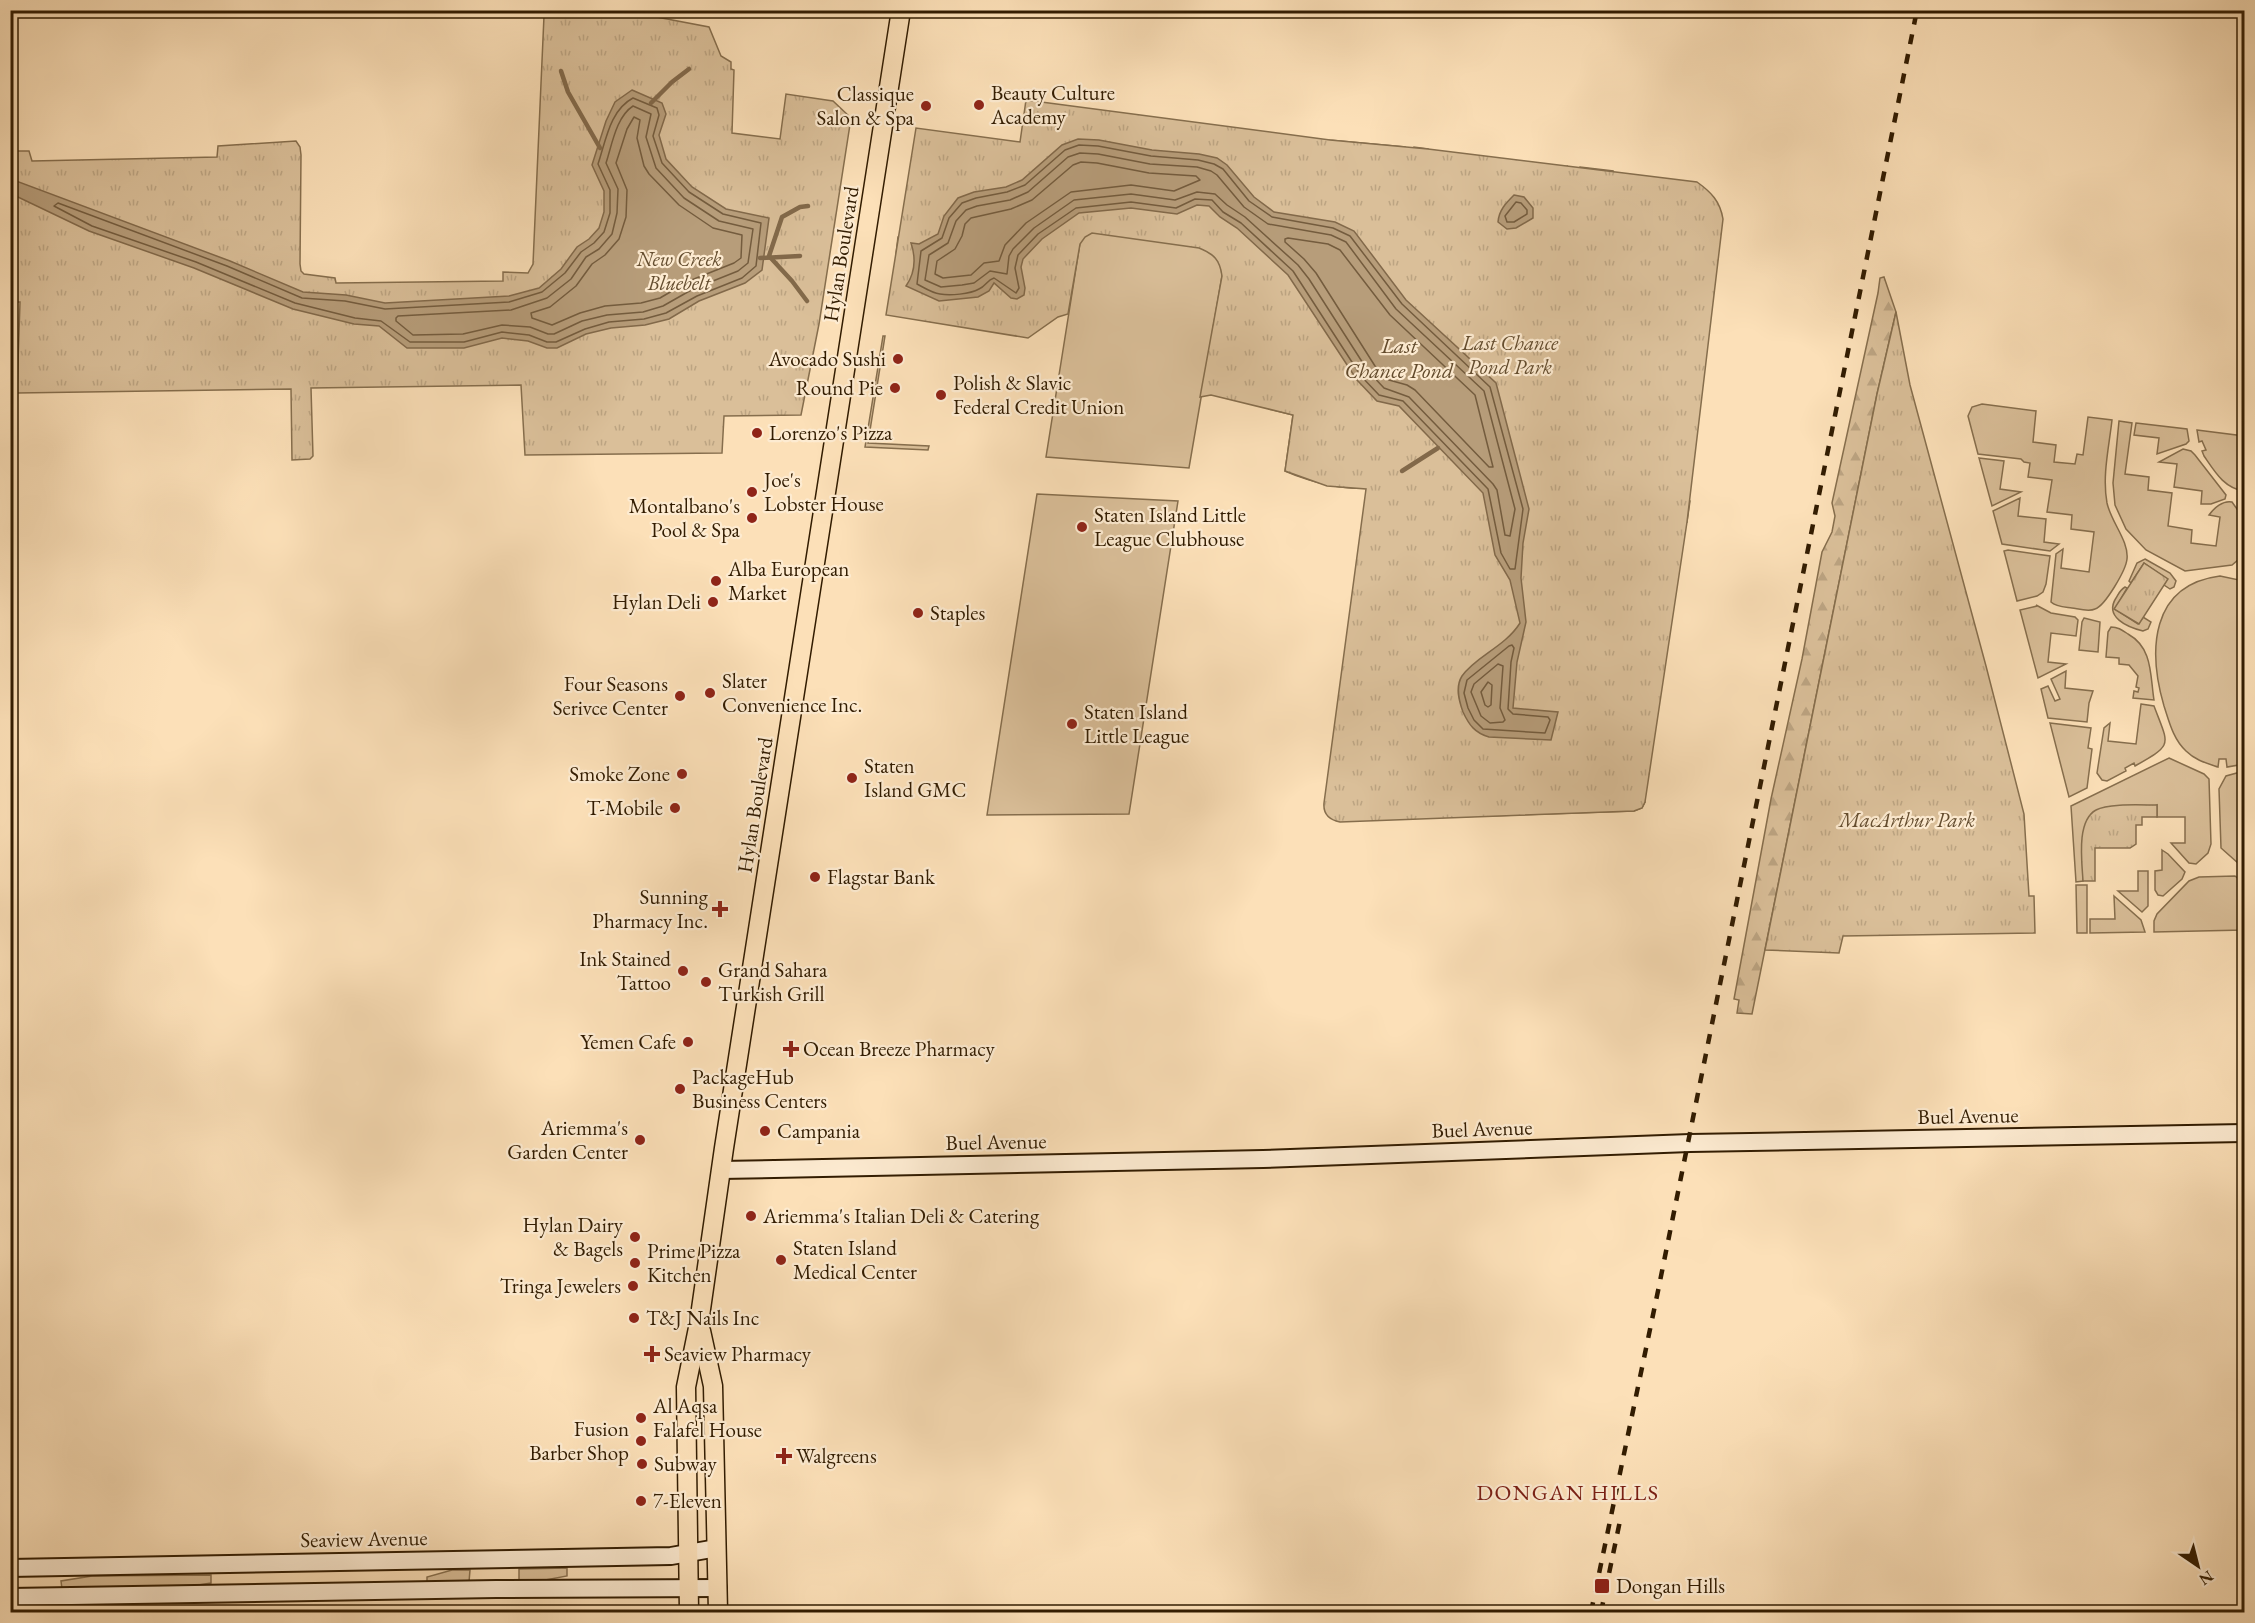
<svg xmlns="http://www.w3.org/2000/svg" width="2255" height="1623" font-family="'EB Garamond',serif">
  <defs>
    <pattern id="forest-firs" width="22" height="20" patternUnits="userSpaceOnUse" patternTransform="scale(1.5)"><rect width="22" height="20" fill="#dabf99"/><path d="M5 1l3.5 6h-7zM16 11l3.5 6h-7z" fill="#bca482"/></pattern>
    <pattern id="park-tufts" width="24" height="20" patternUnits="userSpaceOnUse" patternTransform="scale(1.5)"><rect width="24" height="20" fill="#dabf99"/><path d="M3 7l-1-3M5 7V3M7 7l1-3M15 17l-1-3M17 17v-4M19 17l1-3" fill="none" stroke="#bca482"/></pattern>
  </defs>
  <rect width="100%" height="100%" fill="#fce0b8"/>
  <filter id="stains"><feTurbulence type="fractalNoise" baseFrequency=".00333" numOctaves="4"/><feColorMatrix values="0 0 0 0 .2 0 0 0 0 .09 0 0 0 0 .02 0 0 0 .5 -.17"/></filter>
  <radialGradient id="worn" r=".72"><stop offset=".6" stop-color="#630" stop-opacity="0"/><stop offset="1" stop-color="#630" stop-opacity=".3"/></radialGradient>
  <!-- green -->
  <g fill="#dabf99" stroke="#866e4d" stroke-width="1.5">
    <path d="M1072,117L1112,119L1207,132L1223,137L1231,147L1236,159L1252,169L1271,175L1287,171L1299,158L1324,164L1329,163L1330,140L1405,147L1402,170L1394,176L1397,188L1402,193L1408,192L1412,187L1416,178L1410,171L1414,147L1428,149C1428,158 1431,169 1429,178C1428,183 1425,187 1425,192C1426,208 1440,213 1453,215L1485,193L1568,166L1526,199L1524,197L1514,195C1506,203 1499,210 1498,221L1507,229L1516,228L1533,218V208L1531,206L1580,167L1613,171L1610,182L1582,195L1568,217L1588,262L1582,286L1587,305L1608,360L1630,401L1636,465L1651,483L1673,496L1690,501L1687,522L1607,490L1608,504L1634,512L1628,529L1639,561V622L1629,699L1618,727L1609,742L1605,756C1614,780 1621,791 1645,802L1642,808L1634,811L1489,816L1495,781L1487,779L1480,816L1458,817L1473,803L1467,791L1428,767L1407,726L1412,674L1416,668L1422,651L1455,645L1472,631L1478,603L1449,514C1423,499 1402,492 1375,508L1366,499L1401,477L1402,469L1394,467L1387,471C1376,504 1307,481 1285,471L1293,415L1269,409L1253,380L1245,354L1238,297L1221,268L1222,276L1189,468L1046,457L1080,243L1079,213L1131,208L1177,214L1197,205H1209L1220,217L1237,228L1288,275L1357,380L1377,401L1399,406L1483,493L1495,555L1510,580L1520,623C1504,647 1475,656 1462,676C1455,687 1459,701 1464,712C1469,725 1475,733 1489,737L1551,740L1558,712L1513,708L1517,662L1526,622L1521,578L1523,543L1529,509L1496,383L1406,300L1354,231L1335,222L1274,212L1254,197L1227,165L1217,158L1199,154L1152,150L1099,140L1078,139L1062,145L1022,180L1006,187L974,192L958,198L944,216L938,234L919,244L904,239L902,255L896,254L898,237L913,227L928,204L947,189L966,180L1012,166L1034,144L1050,122Z"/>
    <path d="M883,336H885L868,443L929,446L928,450L865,447Z"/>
    <path d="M1982,404L2036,411L2033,442L2056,445L2054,462L2075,464L2077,454L2083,455L2088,417L2112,420C2109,447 2102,476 2107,503C2111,522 2129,541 2127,559C2126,570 2105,606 2095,609C2089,612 2079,609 2072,608C2065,607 2056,607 2051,602L2056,554L2063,549L2061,568L2089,572L2094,532L2071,529L2072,515L2047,512L2052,480L2028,477L2030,463L2024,462L2021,459L1978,454L1968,416L1972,407Z"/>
    <path d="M2119,421L2132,423L2125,474L2149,477L2148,490L2172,493L2168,526L2192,530L2191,543L2216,546L2220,517L2209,515C2214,508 2223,500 2232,502L2242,516L2244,523L2239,559L2232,565L2185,571L2146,550L2126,529L2115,505L2113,483Z"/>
    <path d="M2136,423L2187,429L2189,441L2186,444L2157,454L2159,438L2134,435Z"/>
    <path d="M2197,430L2244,436V491C2224,488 2215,472 2204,456L2202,451L2206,450L2202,441L2199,442Z"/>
    <path d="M2183,449L2191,451L2195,455L2226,495L2225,499L2211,504H2201L2202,491L2174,487L2177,464L2159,462Z"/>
    <path d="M1979,458L2004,461L2000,489L2021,492L1992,506Z"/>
    <path d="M1037,494L1178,501L1129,814L987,815Z"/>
    <path d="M2020,498L2018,516L2046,519L2044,542L2059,544L2050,551L2002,544L1993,511Z"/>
    <path d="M2008,550L2050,556L2046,584L2043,592L2037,596L2017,601L2004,551Z"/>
    <path d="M2145,559L2170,573L2176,581L2174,587L2170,589L2164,585L2167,579L2144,563L2131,583L2129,581L2137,563Z"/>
    <path d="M2220,576L2244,581V764L2227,767L2226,759H2219L2218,767C2206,763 2195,760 2186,751C2173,739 2169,721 2164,706C2148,651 2150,585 2220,576Z"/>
    <path d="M2125,587L2127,588L2115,609L2138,624L2143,617L2151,622L2148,629L2143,631C2127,627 2104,617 2116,598C2119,593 2120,590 2125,587Z"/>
    <path d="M2036,605L2051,613L2075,617L2078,620L2076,636L2051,633L2048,662L2066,664L2038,678L2020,610L2037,606Z"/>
    <path d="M2084,618L2100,622L2098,652L2079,650L2082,622Z"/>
    <path d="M2111,627C2118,627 2122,630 2128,634C2153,648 2150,675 2154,700L2133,698L2134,691L2138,692L2139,688L2136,687L2138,676L2129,665L2119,664V658L2106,657L2108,632Z"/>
    <path d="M2066,671L2065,688L2093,691L2089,703L2087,722L2048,718L2041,689L2048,686L2055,701L2060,699L2051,679Z"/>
    <path d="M2141,704L2154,706C2169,746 2174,744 2135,766L2134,763L2125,768L2126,771L2107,781L2102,780L2097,773L2104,728L2110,723L2108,741L2136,744Z"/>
    <path d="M2050,723L2091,728L2088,748L2092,749L2087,788L2069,797Z"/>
    <path d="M2169,758L2204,774L2209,779L2211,844L2208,853L2196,864L2189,863L2171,843H2185V817H2157V805L2082,841L2083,881L2076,882L2071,806Z"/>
    <path d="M2244,771V779L2242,780L2244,806V859L2238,863L2221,848L2219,789L2226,776Z"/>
    <path d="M2162,850L2168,854L2185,872L2182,879L2163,896L2158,895L2155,890V871L2162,870Z"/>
    <path d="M2138,871H2148V906L2142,912L2118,891H2138Z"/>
    <path d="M2235,876L2244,883V930L2154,932V921L2157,914L2189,881L2199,877Z"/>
    <path d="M2076,885H2087V933H2077Z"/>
    <path d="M2114,896L2141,920L2145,932L2090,933V919H2115Z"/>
    <path d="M567,1568V1576L540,1581H519V1569Z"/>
    <path d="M452,1570H470L469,1582L427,1583V1577Z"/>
    <path d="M211,1575V1583L186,1587L62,1589L61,1581L92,1576Z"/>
  </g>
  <!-- forest -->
  <path fill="url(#forest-firs)" stroke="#866e4d" stroke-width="1.5" d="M1884,277L1896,312L1877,394L1752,1014L1737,1013L1739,1000L1734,999L1771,799L1802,659L1822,552L1832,532L1835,516L1832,503L1878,293L1880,278Z"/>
  <!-- park -->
  <g fill="url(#park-tufts)" stroke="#866e4d" stroke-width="1.5">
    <path d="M551,11L646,15L709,27L721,56L731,62V69L734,70L732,133L780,139L786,94L833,101L851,118L819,324L801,415L724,416L722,453L525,455L521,385L311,388L313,456L310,459L292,460L291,389L17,393L20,302H11L10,151H29L32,161L217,157L218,146L296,141L300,147L301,155L300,264L301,271L304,274L335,278L336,283L503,281V272L528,273L533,264L544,16Z"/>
    <path d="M1026,100L1330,140L1428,149L1697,182C1711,192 1720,201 1723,219L1687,522L1645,802L1642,808L1634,811L1340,822C1330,820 1323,814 1324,803L1366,489L1327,486L1285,471L1293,415L1211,395L1200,397L1222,276C1220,260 1214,254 1199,248L1092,233L1085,237L1080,244L1068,314L1058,317L1028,338L886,315L916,128L1020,142Z"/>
    <path d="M1896,312L1910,385L1986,666L2024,814L2029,896H2034L2035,933L1843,936L1839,953L1765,950L1877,394Z"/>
    <path d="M2144,563L2168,579L2139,624L2114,609Z"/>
    <path d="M2157,805V817H2142V825H2136V844L2130,848H2095V881H2083C2082,862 2076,821 2096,810C2108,803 2142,805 2157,805Z"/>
  </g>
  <!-- water -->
  <g fill="#b79d7a" stroke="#82694a" stroke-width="1.5">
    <path d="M632,90L662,103L666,114L659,135L666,159L692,187L726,209L769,218L762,270L745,283L699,301L669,319L645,325L611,328L586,334L557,348H547L528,341L502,338L464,348H407L379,326L354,324L293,309L194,268L89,231L18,197H11V179L230,261L303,292L346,295L385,303L509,296L539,288L561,269L577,247L589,239L599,228L604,212V191L592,165L606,121L615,102Z"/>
    <path d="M1078,139L1099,140L1152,150L1199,154L1217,158L1227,165L1254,197L1274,212L1335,222L1354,231L1406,300L1496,383L1529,509L1523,543L1521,578L1526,622L1517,662L1513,708L1558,712L1551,740L1489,737C1475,733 1469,725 1463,712C1459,701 1455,687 1462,676C1476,656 1505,647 1520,623L1510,580L1495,555L1483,493L1399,406L1377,401L1357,380L1288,275L1237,228L1220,217L1209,206L1197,205L1177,214L1131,208L1079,213L1042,239L1023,259L1021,267L1025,288L1024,295L1017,299L1011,298L994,283L989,291L978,297L939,301L906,286C915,273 916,258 911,243L919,244L938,234L944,216L958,198L974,192L1006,187L1022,180L1062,145Z"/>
    <path d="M1514,195L1524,197L1533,208V218L1516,228L1507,229L1498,222C1499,210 1506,203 1514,195Z"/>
  </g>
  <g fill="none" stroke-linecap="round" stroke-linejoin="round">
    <!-- shore -->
    <g stroke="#745c3e" stroke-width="1.5">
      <path d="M633,98L657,108L659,115L653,136L662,163L689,192L723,214L761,223L756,266L742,278L697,296L666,313L644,319L609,322L585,329L556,342H547L529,335L502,332L464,342H410L381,321L355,318L295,303L196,262L92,226L54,206L58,203L227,266L302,298L345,301L385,309L509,302L542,292L565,273L581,252L594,243L604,232L610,213V190L598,164C606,140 610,110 633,98Z"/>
      <path d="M633,106L651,114L646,137L656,168L684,198L719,221L753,229L748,263L738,271L693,289L663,306L643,312L607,315L582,321L554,334H548L530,327L502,325L463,334L413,335L396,321V318L398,316L511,310L547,298L571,279L586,257L599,249L612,234L617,213L618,189L606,163C612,145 616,117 633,106Z"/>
      <path d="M634,117L640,120L637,138L644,166L649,174L679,205L713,228L742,235L741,258L734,263L689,281L660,298L641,303L605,306L580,313L552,325L532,318L531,313L550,307L576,286L592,264L605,255L619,239L626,217L627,190L616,163L627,129Z"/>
      <path d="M1079,145L1098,146L1151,156L1198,160L1214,164L1223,169L1249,201L1272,217L1333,228L1350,236L1402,304L1490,387L1523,509L1515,569H1510L1501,553L1488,489L1403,401L1379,395L1361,376L1293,271L1241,223L1223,212L1212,200L1195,199L1176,208L1131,202L1076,208L1038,234L1018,255L1015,268L1019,288L1016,293L994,278C987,280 986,286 979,289C970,294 950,296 940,294C932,293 923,287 917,284L921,251L942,238L949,218L962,203L976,198L1007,192L1025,185L1065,150Z"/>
      <path d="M1080,153L1098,154L1150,164L1197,167L1211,171L1217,175L1244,207L1268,224L1331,235L1346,242L1396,309L1484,391L1515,509L1510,536L1505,535L1497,490L1493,484L1409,397L1384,388L1368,371L1309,279L1298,265L1245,217L1227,205L1215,194L1197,192L1175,200L1131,194L1074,200L1034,228L1013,249L1009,256L1007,274L990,271L974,283L962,285L941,287L925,280L929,255L948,243L956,221L966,210L977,206L1010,200L1028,192L1068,157Z"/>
      <path d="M1081,162L1097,163L1149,173L1196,176L1200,180L1174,191L1131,185L1071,192L1026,223L1005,245L999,261L984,263L971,275L943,278L935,274L937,261L955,249L962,236L965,224L971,218L1011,209L1032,200L1073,165Z"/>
      <path d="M1516,202L1521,203L1527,210V214L1514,222H1507L1505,216Z"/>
      <path d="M1288,238L1328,244L1340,250L1390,315L1475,395L1493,467H1489L1415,390L1407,385L1389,380L1375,366L1316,273L1304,259L1285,242V239Z"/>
      <path d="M1509,646L1512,645L1514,648L1511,662L1508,709L1513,714L1548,717L1550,720L1545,733L1483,729L1474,720L1468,708L1464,693L1467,680Z"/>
      <path d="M1498,664L1503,666L1500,708L1505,720L1503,722L1490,723L1481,716L1471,692L1474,684Z"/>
      <path d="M1488,682L1492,685L1491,705L1488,707L1485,705L1481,692Z"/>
    </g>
    <!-- stream -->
    <g stroke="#82694a" stroke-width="4.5">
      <path d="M561,71L568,92L600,148"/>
      <path d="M651,103L672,82L689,69"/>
      <path d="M760,258L800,256"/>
      <path d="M807,301L792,281L769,256L782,217L800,207L808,206"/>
      <path d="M1402,471L1438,448"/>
    </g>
    <defs>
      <g id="secondary">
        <path d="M721,1170L1263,1159L1690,1143L2244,1133"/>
        <path d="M10,1568L671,1556L717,1548"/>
        <path d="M10,1597L496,1589L718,1588"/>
      </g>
      <g id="primary">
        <path d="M701,1331L713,1386L718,1612"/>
        <path d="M689,1612L686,1387L699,1323L724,1148L901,10"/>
      </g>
    </defs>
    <!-- secondary casing -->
    <use href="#secondary" stroke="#321c01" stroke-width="20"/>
    <!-- primary casing -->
    <use href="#primary" stroke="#321c01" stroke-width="21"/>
    <!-- secondary -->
    <use href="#secondary" stroke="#fdebd1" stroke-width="16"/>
    <!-- primary -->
    <use href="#primary" stroke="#fce0b8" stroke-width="18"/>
    <!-- rail -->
    <g stroke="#321c01" stroke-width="4.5" stroke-dasharray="10 10" stroke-linecap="butt">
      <path d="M1591,1612L1658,1291L1917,10"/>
      <path d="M1601,1612L1621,1516"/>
    </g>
  </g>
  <!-- markers -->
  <g fill="#8f2418" stroke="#fdebd1" stroke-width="2">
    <circle cx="979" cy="105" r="6"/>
    <circle cx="926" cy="106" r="6"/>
    <circle cx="898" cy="359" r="6"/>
    <circle cx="895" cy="388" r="6"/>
    <circle cx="941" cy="395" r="6"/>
    <circle cx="757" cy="433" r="6"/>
    <circle cx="752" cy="492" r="6"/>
    <circle cx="752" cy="518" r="6"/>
    <circle cx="1082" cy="527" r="6"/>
    <circle cx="716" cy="581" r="6"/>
    <circle cx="713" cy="602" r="6"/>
    <circle cx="918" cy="613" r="6"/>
    <circle cx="710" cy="693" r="6"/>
    <circle cx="680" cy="696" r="6"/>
    <circle cx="1072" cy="724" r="6"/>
    <circle cx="682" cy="774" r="6"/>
    <circle cx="852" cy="778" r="6"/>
    <circle cx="675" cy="808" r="6"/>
    <circle cx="815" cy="877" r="6"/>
    <path d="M717 900h6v6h6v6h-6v6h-6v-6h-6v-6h6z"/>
    <circle cx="683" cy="971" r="6"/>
    <circle cx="706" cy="982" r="6"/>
    <circle cx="688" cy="1042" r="6"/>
    <path d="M788 1040h6v6h6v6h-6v6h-6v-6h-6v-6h6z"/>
    <circle cx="680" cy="1089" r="6"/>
    <circle cx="765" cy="1131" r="6"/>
    <circle cx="640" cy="1140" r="6"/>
    <circle cx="751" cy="1216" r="6"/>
    <circle cx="635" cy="1237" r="6"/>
    <circle cx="781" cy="1260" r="6"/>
    <circle cx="635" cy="1263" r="6"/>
    <circle cx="633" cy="1286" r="6"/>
    <circle cx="634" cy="1318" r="6"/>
    <path d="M649 1345h6v6h6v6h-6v6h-6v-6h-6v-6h6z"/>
    <circle cx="641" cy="1418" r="6"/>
    <circle cx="641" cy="1441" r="6"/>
    <path d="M781 1447h6v6h6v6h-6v6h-6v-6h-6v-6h6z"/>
    <circle cx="642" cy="1464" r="6"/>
    <circle cx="641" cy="1501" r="6"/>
    <rect x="1594" y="1578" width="16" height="16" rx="3"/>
  </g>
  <g text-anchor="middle" stroke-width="4.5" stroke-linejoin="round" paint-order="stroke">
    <!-- poi labels -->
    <g font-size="21" fill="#321c01" stroke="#fdebd1" text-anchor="start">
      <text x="991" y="100">Beauty Culture<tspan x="991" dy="24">Academy</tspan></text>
      <text x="914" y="101" text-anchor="end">Classique<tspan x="914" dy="24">Salon &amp; Spa</tspan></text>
      <text x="886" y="366" text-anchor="end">Avocado Sushi</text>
      <text x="953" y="390">Polish &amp; Slavic<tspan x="953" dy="24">Federal Credit Union</tspan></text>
      <text x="883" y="395" text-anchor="end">Round Pie</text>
      <text x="769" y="440">Lorenzo's Pizza</text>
      <text x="764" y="487">Joe's<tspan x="764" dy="24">Lobster House</tspan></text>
      <text x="740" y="513" text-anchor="end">Montalbano's<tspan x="740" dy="24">Pool &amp; Spa</tspan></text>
      <text x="1094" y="522">Staten Island Little<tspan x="1094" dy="24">League Clubhouse</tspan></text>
      <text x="728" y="576">Alba European<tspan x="728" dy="24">Market</tspan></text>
      <text x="701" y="609" text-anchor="end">Hylan Deli</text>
      <text x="930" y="620">Staples</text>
      <text x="722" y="688">Slater<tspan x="722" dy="24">Convenience Inc.</tspan></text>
      <text x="668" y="691" text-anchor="end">Four Seasons<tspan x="668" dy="24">Serivce Center</tspan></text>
      <text x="1084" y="719">Staten Island<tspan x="1084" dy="24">Little League</tspan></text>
      <text x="864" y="773">Staten<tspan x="864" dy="24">Island GMC</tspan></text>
      <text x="670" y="781" text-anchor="end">Smoke Zone</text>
      <text x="663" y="815" text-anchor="end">T-Mobile</text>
      <text x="827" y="884">Flagstar Bank</text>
      <text x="708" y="904" text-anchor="end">Sunning<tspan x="708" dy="24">Pharmacy Inc.</tspan></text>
      <text x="671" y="966" text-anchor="end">Ink Stained<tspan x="671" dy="24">Tattoo</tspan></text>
      <text x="718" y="977">Grand Sahara<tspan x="718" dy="24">Turkish Grill</tspan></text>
      <text x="676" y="1049" text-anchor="end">Yemen Cafe</text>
      <text x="803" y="1056">Ocean Breeze Pharmacy</text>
      <text x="692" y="1084">PackageHub<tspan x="692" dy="24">Business Centers</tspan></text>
      <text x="628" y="1135" text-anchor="end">Ariemma's<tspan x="628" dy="24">Garden Center</tspan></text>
      <text x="777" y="1138">Campania</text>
      <text x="763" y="1223">Ariemma's Italian Deli &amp; Catering</text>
      <text x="623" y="1232" text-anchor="end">Hylan Dairy<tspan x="623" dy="24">&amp; Bagels</tspan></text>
      <text x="793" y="1255">Staten Island<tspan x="793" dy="24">Medical Center</tspan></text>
      <text x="647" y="1258">Prime Pizza<tspan x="647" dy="24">Kitchen</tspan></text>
      <text x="621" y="1293" text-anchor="end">Tringa Jewelers</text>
      <text x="646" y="1325">T&amp;J Nails Inc</text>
      <text x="664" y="1361">Seaview Pharmacy</text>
      <text x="653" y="1413">Al Aqsa<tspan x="653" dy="24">Falafel House</tspan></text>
      <text x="629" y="1436" text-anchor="end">Fusion<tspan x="629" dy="24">Barber Shop</tspan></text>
      <text x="796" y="1463">Walgreens</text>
      <text x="654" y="1471">Subway</text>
      <text x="653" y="1508">7-Eleven</text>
      <text x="1616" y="1593">Dongan Hills</text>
    </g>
    <!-- street labels -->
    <g font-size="21" fill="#321c01" stroke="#fdebd1">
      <text transform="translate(841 254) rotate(-81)" y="7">Hylan Boulevard</text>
      <text transform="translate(755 805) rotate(-81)" y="7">Hylan Boulevard</text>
      <text transform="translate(1968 1116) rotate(-1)" y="7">Buel Avenue</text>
      <text transform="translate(1482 1129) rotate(-2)" y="7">Buel Avenue</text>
      <text transform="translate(996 1142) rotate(-1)" y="7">Buel Avenue</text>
      <text transform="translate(364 1539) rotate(-1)" y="7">Seaview Avenue</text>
    </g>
    <!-- park labels -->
    <g font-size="21" font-style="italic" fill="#644d2f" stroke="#fdebd1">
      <text x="679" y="266">New Creek<tspan x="679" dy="24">Bluebelt</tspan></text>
      <text x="1510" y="350">Last Chance<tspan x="1510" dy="24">Pond Park</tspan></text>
      <text x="1907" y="827">MacArthur Park</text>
    </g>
    <!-- water labels -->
    <g font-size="22" font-style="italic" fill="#61492b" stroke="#fdebd1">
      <text x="1399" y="353">Last<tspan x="1399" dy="25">Chance Pond</tspan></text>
    </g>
    <!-- neighbourhood labels -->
    <g font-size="22" letter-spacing="1.5" fill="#7a1f14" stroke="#fdebd1">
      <text x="1568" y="1500">DONGAN HILLS</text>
    </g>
  </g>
  <!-- margin -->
  <rect width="2255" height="1623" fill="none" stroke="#fce0b8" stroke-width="36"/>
  <rect x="12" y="12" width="2231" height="1599" fill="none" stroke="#321c01" stroke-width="3"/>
  <rect x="18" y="18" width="2219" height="1587" fill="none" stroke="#321c01" stroke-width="1.5"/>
  <!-- north arrow -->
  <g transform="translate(2198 1566) rotate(145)" stroke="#fdebd1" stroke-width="4.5" paint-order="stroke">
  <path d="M0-4.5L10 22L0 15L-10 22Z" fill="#321c01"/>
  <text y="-9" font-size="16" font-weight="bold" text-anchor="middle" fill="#321c01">N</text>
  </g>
  <rect width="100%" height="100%" filter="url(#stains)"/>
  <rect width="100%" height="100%" fill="url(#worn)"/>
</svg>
